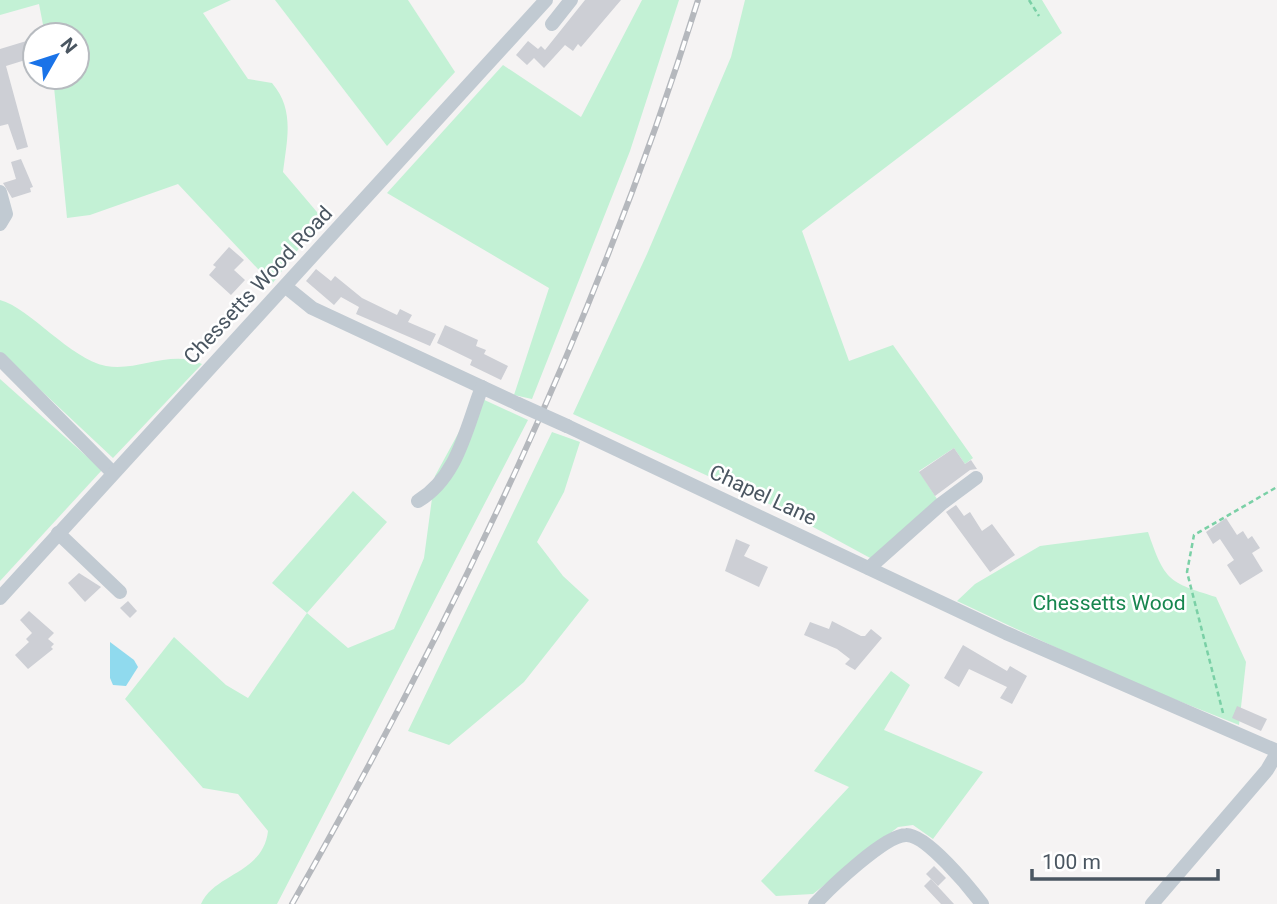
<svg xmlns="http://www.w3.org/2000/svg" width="1277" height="904" font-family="Roboto,sans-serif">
  <rect width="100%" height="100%" fill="#f5f3f3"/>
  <!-- green -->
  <g fill="#c3f1d5">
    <path d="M0,0H231L203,13L248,79L272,83C295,110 287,139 283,172L322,218L272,284L178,184L90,215L67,218L53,77H77V35H45L39,4L0,15Z"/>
    <path d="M275,0H408L455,72L387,146Z"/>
    <path d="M642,0H679L630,151L532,399L514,395L549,288L387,193L503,65L581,117Z"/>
    <path d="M745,0H1042L1062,33L802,231L849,361L893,345L973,458L965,464L954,448L919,471L937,499L872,559L780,509L573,414L647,254L731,57Z"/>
    <path d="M0,300C30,308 70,359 106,366C138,372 171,349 202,364L113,458L0,352Z"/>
    <path d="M0,379L102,470L0,581Z"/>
    <path d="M478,397L528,420L277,904H201C215,873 263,874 268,831L238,794L203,788L125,699L174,637L226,685L248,698L307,613L272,583L353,491L387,522L307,613L348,648L394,629L424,558L435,476Z"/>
    <path d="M552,432L580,442L564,492L537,542L563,576L589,600L524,682L449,745L408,731Z"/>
    <path d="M1148,532C1165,581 1168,582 1216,597L1246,662L1239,725L1121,678L957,601L975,584L1040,546Z"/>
    <path d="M891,671L910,685L884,730L983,772L933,839L913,825L898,827L813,894L776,896L761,881L849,787L814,771Z"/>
  </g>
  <!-- water -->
  <path fill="#90daee" d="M110,642L134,660L138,667L126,686L113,685L110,678Z"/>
  <!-- building -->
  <g fill="#cdcfd5">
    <path d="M585,0H621L581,47L578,44L573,51L565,45L544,68L534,58L527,65L516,55L528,41L538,49L541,46L545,50Z"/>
    <path d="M33,39L35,57L6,66L28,147L17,150L8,124L0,126V49Z"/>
    <path d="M21,159L33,187L30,188L31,192L12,198L3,183L16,179L11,162Z"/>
    <path d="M229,247L244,260L234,270L245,280L231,295L209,275L216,267L213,265Z"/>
    <path d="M316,269L331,281L335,276L362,298L397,315L400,309L412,315L408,322L436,334L430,346L356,314L359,307L341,297L334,305L306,281Z"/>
    <path d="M445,325L478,340L476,346L486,350L484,354L508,366L501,380L470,365L472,360L437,343Z"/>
    <path d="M954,448L965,464L971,460L977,469L970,470L935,496L919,472Z"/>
    <path d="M956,505L964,516L970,512L982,531L992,524L1015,555L990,572L946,512Z"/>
    <path d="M1226,518L1237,535L1243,531L1248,539L1252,536L1260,548L1252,553L1263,571L1240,585L1227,565L1234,560L1220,539L1213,544L1206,532Z"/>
    <path d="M736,539L750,545L744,556L768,567L759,587L725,571Z"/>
    <path d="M79,573L101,587L85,602L68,583Z"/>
    <path d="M128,601L137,611L130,618L120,608Z"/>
    <path d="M29,611L54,633L48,639L54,644L51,647L53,649L28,669L15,655L29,642L26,639L32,633L20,620Z"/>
    <path d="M832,621L861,636H865L871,629L882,638L855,670L845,664L850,659L837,649L804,635L810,622L829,629Z"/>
    <path d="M963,645L1007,671L1010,666L1027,676L1012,704L1000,698L1007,687L969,669L959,687L944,678Z"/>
    <path d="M1237,706L1267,719L1261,731L1232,718Z"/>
    <path d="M934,866L946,878L938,886L926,874Z"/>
    <path d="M931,879L954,904H941L924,886Z"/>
  </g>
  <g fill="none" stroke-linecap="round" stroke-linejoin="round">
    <!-- path -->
    <g stroke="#7ad0a6" stroke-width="2.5" stroke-dasharray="5 3.5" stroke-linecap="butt">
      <path d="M1029,0L1039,16"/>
      <path d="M1223,713L1187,572L1194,535L1277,487"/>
    </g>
    <!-- minor -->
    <g stroke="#c1cad2" stroke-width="14">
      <path d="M552,24L571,0"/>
      <path d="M0,192L6,214L0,224"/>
      <path d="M286,287L312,308L518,404"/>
      <path d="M0,359L113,473"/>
      <path d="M567,426L1006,633L1277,751"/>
      <path d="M418,501C458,477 466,428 482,387"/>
      <path d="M58,533L120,592"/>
      <path d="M869,568L941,504L976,478"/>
      <path d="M0,598L546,0"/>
      <path d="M815,904C830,888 885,835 906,835C926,834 970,888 982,904"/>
      <path d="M1152,904L1267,770L1277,753"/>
    </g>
    <defs>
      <path id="rail" d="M292,904C456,616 599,317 698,0"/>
    </defs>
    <!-- rail casing -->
    <use href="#rail" stroke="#b5b8bd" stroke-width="6"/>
    <!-- rail -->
    <use href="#rail" stroke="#fff" stroke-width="3.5" stroke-dasharray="10" stroke-linecap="butt"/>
    <!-- minor-bridge -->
    <path stroke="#c1cad2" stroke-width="14" d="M518,404L567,426"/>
  </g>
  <g text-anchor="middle" stroke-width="5" stroke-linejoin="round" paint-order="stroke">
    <!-- street labels -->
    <g font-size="21" fill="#4a5661" stroke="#fff">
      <text transform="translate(258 285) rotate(-47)" y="7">Chessetts Wood Road</text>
      <text transform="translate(763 495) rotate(25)" y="7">Chapel Lane</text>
    </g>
    <!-- park labels -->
    <g font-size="21" fill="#17864f" stroke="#fff">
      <text x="1109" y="610">Chessetts Wood</text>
    </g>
  </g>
  <!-- north arrow -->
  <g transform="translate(56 56) rotate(51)"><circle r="33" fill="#ffffff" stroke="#b7bbc0" stroke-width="2"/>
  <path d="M0-5L12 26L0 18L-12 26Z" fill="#1a73e8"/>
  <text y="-10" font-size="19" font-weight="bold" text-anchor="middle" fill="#4a5661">N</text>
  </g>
  <!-- scale -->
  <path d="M1032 869v10h186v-10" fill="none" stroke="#4a5661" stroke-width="3.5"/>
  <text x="1042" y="869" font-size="21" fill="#4a5661" stroke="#ffffff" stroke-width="5" paint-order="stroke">100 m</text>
</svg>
